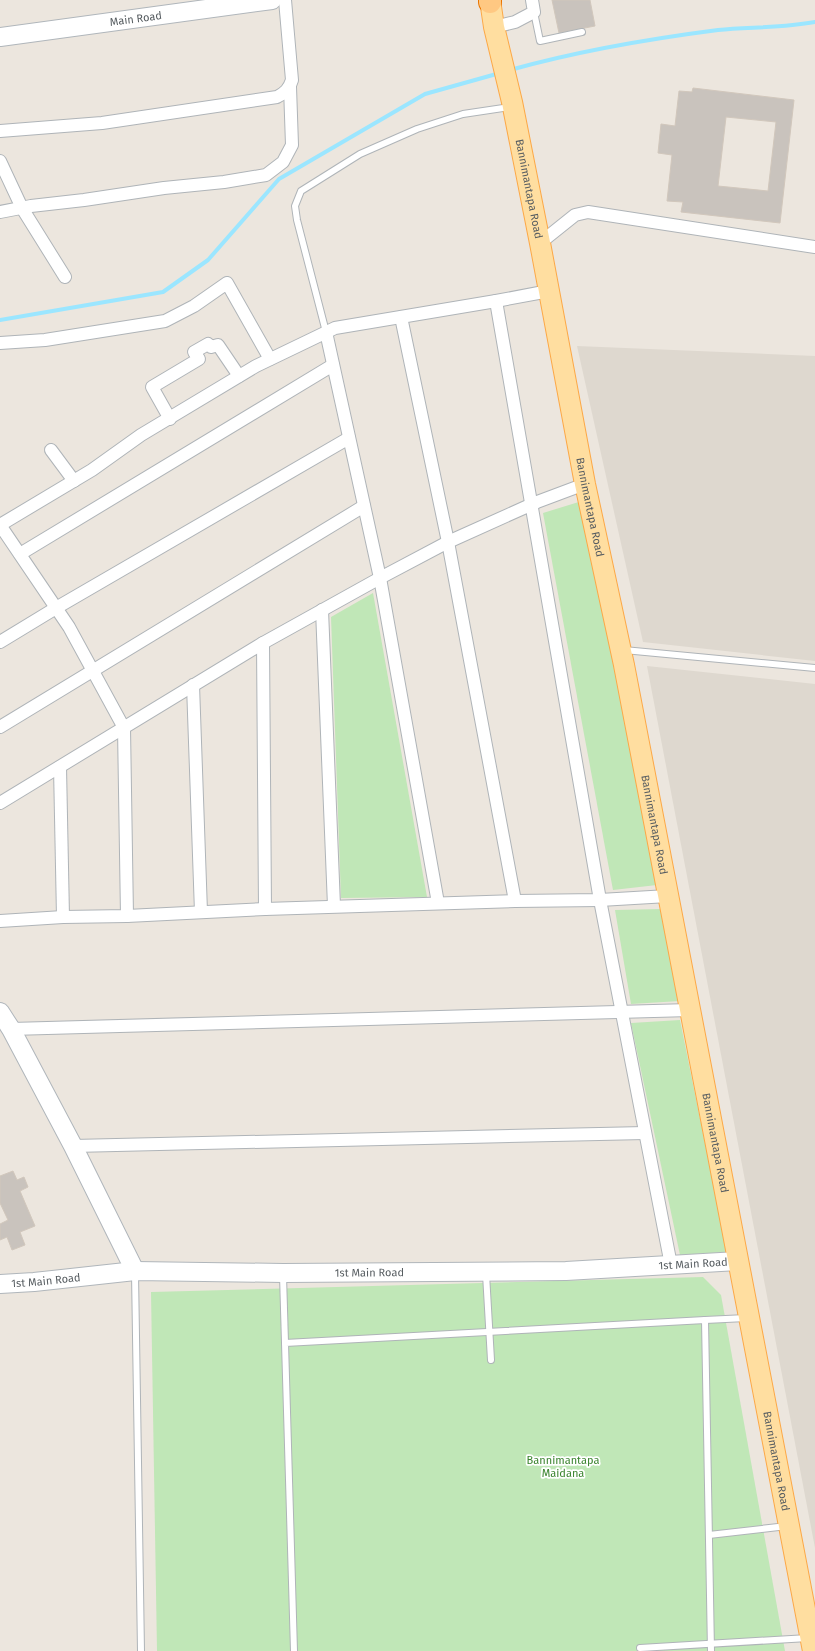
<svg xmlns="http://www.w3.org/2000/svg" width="815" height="1651" font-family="'Fira Sans',sans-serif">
  <rect width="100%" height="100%" fill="#ece6de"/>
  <!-- education -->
  <g fill="#ded8cf">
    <path d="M577,346L815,356V661L643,642Z"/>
    <path d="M647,666L815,684V1548Z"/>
  </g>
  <!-- green -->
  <g fill="#c0e7b7">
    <path d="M582,501L657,885L613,890L543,513Z"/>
    <path d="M373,593L427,897L341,898L331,617Z"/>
    <path d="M661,909L680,1001L631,1004L615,910Z"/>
    <path d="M680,1020L727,1252L680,1255L631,1023Z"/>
    <path d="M703,1277L721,1295L785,1651H157L151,1292Z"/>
  </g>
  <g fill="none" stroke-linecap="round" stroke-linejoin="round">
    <!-- stream -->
    <g stroke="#9be6ff" stroke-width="4">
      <path d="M510,70C578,51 648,39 718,30C751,27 783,28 815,22"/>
      <path d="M0,320L163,292L208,260L279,179L425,94L500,73"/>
    </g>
  </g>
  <!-- building -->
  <g fill="#c9c3bd" stroke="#d1c7bc" fill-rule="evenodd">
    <path d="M552,0H590L595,26L559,33Z"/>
    <path d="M693,88L794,100L780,223L681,212L683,202L667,201L672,155L658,153L661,124L675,126L679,91L692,92ZM726,117L776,122L768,191L718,186Z"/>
    <path d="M13,1171L17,1180L24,1177L28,1187L20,1191L35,1226L20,1232L25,1245L12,1250L7,1237L0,1240V1224L8,1220L0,1203V1176Z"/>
  </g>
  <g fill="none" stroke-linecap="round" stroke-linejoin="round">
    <defs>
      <g id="lane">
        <path d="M534,12L540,41L582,32"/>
        <path d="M326,332L297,220L295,206L301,191L360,154L417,129L463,114L510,107"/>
        <path d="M624,650L815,668"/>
        <path d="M135,1273L141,1651"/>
        <path d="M486,1274L491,1360"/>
        <path d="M283,1275L285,1343"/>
        <path d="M705,1320L746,1318"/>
        <path d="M709,1535L787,1526"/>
        <path d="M640,1648L808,1638"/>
        <path d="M294,1651L285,1343L705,1320L711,1651"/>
      </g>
      <g id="street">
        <path d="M494,27L515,22L534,12L532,0"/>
        <path d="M0,131L102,123L277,97C285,93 289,89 292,80L285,0"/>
        <path d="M0,161L22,208L65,277"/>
        <path d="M0,212L31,206L84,200L164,188L224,182L266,175L283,162L292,145L290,87"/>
        <path d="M540,243L575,215L588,212L815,247"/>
        <path d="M496,301L600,900L671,1265"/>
        <path d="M401,317L448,542L515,901"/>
        <path d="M326,332L380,578L438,903"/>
        <path d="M0,343L45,340L165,321L194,306L227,283L270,359"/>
        <path d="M170,419L152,387L199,359L194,352L208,344L211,347L218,345L239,376"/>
        <path d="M51,450L74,481"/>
        <path d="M0,525L92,470L141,435L256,366L335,328L496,301L549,291"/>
        <path d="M0,525L69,627L124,728L127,916"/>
        <path d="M20,554L333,365"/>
        <path d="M322,610L334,906"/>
        <path d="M0,642L56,608L349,438"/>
        <path d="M263,643L265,909"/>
        <path d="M193,685L201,912"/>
        <path d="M0,727L364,506"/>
        <path d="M60,767L63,917"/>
        <path d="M0,803L263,643L380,578L448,542L537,502L585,484"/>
        <path d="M0,921L63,917L127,916L265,909L515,901L600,900L668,896"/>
        <path d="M11,1029L690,1010"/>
        <path d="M73,1146L645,1133"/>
      </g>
      <g id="secondary">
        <path id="s1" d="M0,37L272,0"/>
        <path d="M0,1012L11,1029L73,1146L135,1271"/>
        <path id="s2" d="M0,1284L34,1282L135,1271L283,1273L566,1271L738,1261"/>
      </g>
      <g id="primary">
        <path id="s3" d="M490,0L494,27L512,102L540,243L585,484L624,665L813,1651"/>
      </g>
      <path id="highway" d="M490,0V2"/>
    </defs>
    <!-- lane casing -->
    <use href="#lane" stroke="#afb4b8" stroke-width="8"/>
    <!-- street casing -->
    <use href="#street" stroke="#afb4b8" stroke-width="14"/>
    <!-- secondary casing -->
    <use href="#secondary" stroke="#b0b6bb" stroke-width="20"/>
    <!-- primary casing -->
    <use href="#primary" stroke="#fca847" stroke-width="22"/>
    <!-- highway casing -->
    <use href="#highway" stroke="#ea7500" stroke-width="24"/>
    <!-- lane -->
    <use href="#lane" stroke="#fff" stroke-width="6"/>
    <!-- street -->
    <use href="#street" stroke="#fff" stroke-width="12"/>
    <!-- secondary -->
    <use href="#secondary" stroke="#fff" stroke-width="18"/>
    <!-- primary -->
    <use href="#primary" stroke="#ffdea0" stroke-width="20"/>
    <!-- highway -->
    <use href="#highway" stroke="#ffc882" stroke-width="22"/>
  </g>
  <g text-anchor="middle" stroke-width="3.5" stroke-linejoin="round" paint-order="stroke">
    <!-- street labels -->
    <g font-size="11" fill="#575d61" stroke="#fff">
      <text dy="4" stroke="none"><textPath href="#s1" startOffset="137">Main Road</textPath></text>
      <text dy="4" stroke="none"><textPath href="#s3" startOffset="193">Bannimantapa Road</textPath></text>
      <text dy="4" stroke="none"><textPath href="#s3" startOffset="517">Bannimantapa Road</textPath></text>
      <text dy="4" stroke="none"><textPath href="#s3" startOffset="841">Bannimantapa Road</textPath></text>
      <text dy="4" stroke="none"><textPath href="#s3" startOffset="1165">Bannimantapa Road</textPath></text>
      <text dy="4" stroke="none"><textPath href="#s2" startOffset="694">1st Main Road</textPath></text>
      <text dy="4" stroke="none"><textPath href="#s2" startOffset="370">1st Main Road</textPath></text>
      <text dy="4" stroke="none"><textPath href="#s2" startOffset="46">1st Main Road</textPath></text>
      <text dy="4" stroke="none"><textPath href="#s3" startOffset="1489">Bannimantapa Road</textPath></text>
    </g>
    <!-- park labels -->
    <g font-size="11" fill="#39832d" stroke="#fff">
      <text x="563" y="1464">Bannimantapa<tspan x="563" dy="13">Maidana</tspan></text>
    </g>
  </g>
</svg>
